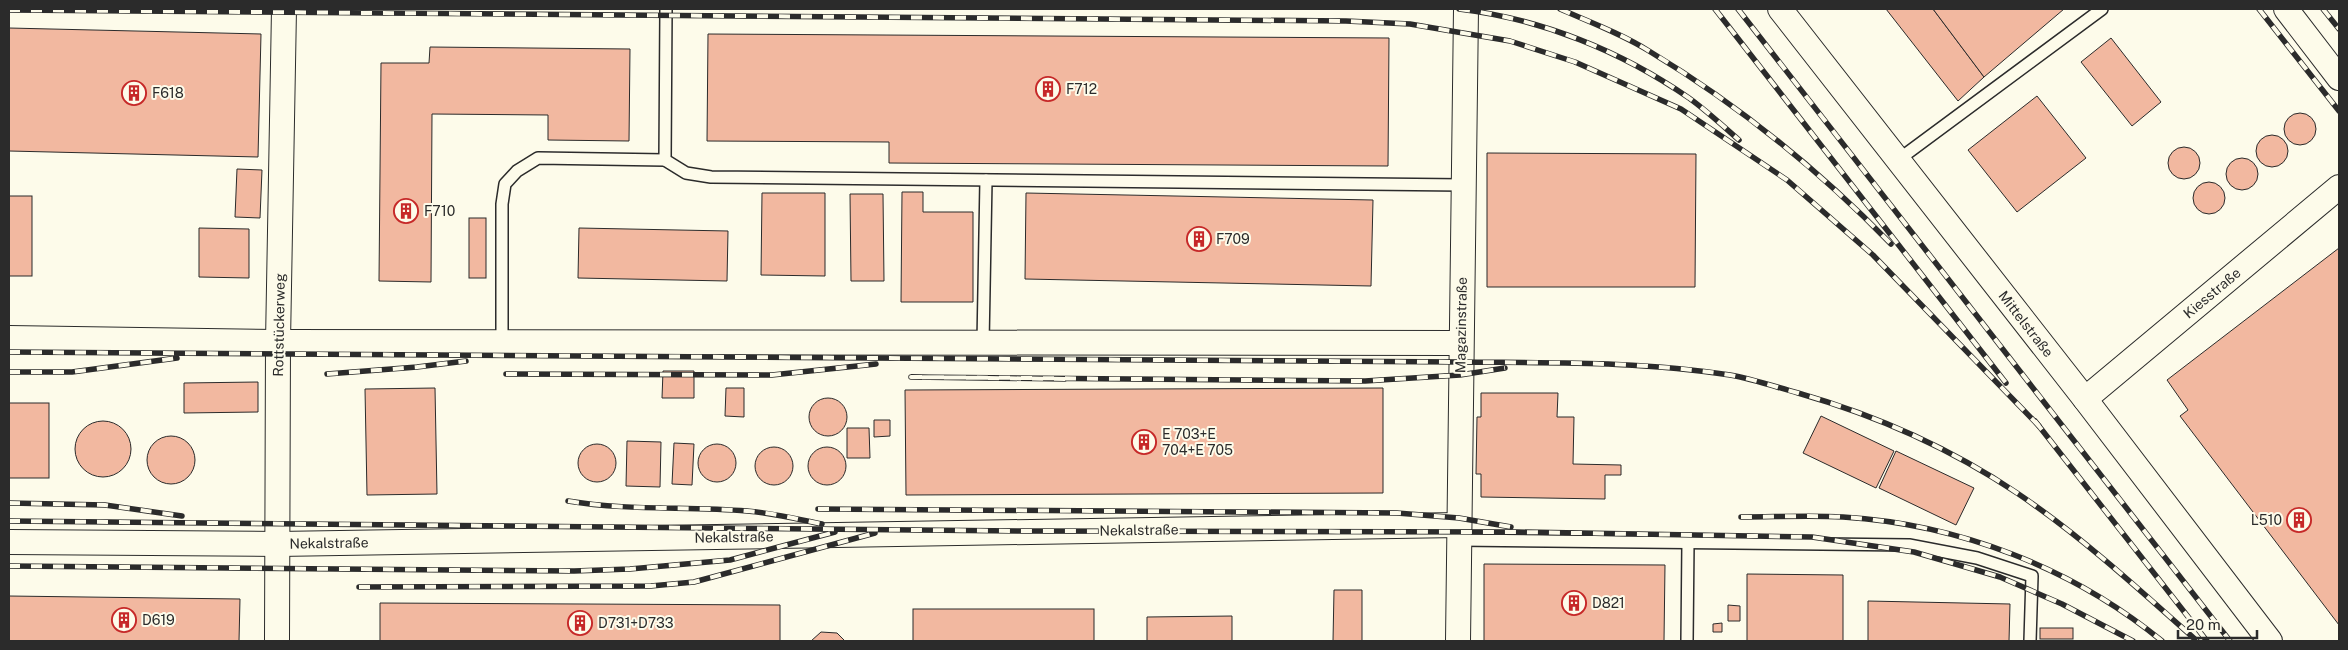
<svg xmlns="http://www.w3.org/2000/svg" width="2348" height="650" font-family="'Public Sans',sans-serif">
  <rect width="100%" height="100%" fill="#fdfbea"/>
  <!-- building -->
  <g fill="#f2b8a0" stroke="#2b2b2b">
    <path d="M1886,9H1933L1984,77L1958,101Z"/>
    <path d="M1933,9H2064L1984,77Z"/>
    <path d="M9,28L261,34L258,157L9,151Z"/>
    <path d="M708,34L1389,38L1388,166L889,163V142L707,141Z"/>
    <path d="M2111,38L2161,102L2132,126L2081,62Z"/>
    <path d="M430,47L630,49L629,141L548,140V115L432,114L431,282L379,281L381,63H429Z"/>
    <path d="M2037,96L2086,158L2017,212L1968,150Z"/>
    <circle cx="2300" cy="129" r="16"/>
    <circle cx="2272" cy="151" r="16"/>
    <circle cx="2184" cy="163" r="16"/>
    <path d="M1487,153L1696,154L1695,287H1487Z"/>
    <circle cx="2242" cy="174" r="16"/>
    <path d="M237,169L262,170L260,218L235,217Z"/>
    <circle cx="2209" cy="198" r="16"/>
    <path d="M902,192H923V212H973V302H901Z"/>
    <path d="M762,193H825V276L761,275Z"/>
    <path d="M1026,193L1373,200L1371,286L1025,279Z"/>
    <path d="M850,194H883L884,281H851Z"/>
    <rect x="9" y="196" width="23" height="80"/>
    <rect x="469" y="218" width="17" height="60"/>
    <path d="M199,228L249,229V278L199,277Z"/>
    <path d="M579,228L728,231L727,281L578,278Z"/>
    <path d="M2339,248V625L2180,416L2188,410L2167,380Z"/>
    <path d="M663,371H694V398H662Z"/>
    <path d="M258,382V412L184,413V383Z"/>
    <path d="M435,388L437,494L367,495L365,389Z"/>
    <path d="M726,388H744V417L725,416Z"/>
    <path d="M1383,388V493L906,495L905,390Z"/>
    <path d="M1481,393H1558L1557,417H1574L1573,464L1621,465V475H1605V499L1481,497V474H1476L1477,417H1481Z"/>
    <circle cx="828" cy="417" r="19"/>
    <rect x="9" y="403" width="40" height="75"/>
    <path d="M1821,416L1894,451L1876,488L1803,453Z"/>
    <path d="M874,420H890V436L874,437Z"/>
    <circle cx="103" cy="449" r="28"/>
    <path d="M847,428H869L870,458H847Z"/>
    <circle cx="171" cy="460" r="24"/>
    <path d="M627,441L661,442L660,487L626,486Z"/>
    <path d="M674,443L694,444L692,485L672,484Z"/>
    <circle cx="597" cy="463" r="19"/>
    <circle cx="717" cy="463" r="19"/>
    <circle cx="774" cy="466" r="19"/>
    <circle cx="827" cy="466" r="19"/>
    <path d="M1896,451L1974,488L1956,525L1879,488Z"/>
    <path d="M1484,564L1665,565L1664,641H1484Z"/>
    <path d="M1747,574L1843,575V641H1747Z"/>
    <path d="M1334,590H1362V641H1333Z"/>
    <path d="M9,596L240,599L239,641H9Z"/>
    <path d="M1868,601L2010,604L2009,641H1868Z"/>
    <path d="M380,603L780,605V641H380Z"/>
    <path d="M1728,605L1740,606V621H1728Z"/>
    <rect x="913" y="609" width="181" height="32"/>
    <path d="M1232,616V641H1147V617Z"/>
    <path d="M1722,623V632H1713V624Z"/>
    <rect x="2040" y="628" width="33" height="11"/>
    <path d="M821,632L837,633L845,641H811Z"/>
  </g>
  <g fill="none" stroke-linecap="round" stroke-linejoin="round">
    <defs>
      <g id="service">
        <path d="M666,9L665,160L686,173L711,177L1463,185"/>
        <path d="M1898,160L2102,9"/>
        <path d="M502,342V204L505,184L517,171L538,158L665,160"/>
        <path d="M983,343L986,180"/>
        <path d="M1459,540L1909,545L1977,558L2032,576L2030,641"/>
        <path d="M1687,641L1688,542"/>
      </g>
      <g id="minor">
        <path d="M1780,9L2085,399L2270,641"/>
        <path d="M2286,9L2339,78"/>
        <path d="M9,338L278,342L1460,343"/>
        <path d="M2085,399L2339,187"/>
        <path d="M9,542L278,544L1459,525"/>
        <path d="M277,641L278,342L284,9"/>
        <path d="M1458,641L1466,9"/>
      </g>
    </defs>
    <!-- service casing -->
    <use href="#service" stroke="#2b2b2b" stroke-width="14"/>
    <!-- minor casing -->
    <use href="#minor" stroke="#2b2b2b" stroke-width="26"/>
    <!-- service -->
    <use href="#service" stroke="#fdfbea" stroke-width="11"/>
    <!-- minor -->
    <use href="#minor" stroke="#fdfbea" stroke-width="24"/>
    <defs>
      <g id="rail">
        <path d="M1459,9C1542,19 1621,51 1689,98C1707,111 1723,126 1739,140"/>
        <path d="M1560,9C1590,22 1622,34 1649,51C1737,104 1820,171 1891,244"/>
        <path d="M1715,9L2006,383"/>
        <path d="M1738,9L2230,641"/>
        <path d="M2259,9L2339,111"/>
        <path d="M2323,9L2339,29"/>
        <path d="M9,10L1346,21L1410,24L1510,41L1575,62L1681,109L1787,180L1873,255L2039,426"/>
        <path d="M9,352L1460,362C1550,363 1641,361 1730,375C1753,379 1776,387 1798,393C1875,415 1950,448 2017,493C2081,536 2140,590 2197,641"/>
        <path d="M9,372H72L177,358"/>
        <path d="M327,374L417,367L466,361"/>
        <path d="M506,374L772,375L876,364"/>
        <path d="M1065,379L911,377L1365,381L1460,375L1505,368"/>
        <path d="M2035,421L2207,641"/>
        <path d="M568,501C628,511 687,506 747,511C773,513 797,519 822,524"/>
        <path d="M9,503L105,505L182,516"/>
        <path d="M818,509L1397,513L1459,518L1511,527"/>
        <path d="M1741,517C1775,517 1810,515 1843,517C1959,524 2073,568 2162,641"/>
        <path d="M9,521L1021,531L1517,532L1812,537L1914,552L2000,577L2062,604L2133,641"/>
        <path d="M9,566L574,571L630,569L730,560L835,532"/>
        <path d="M359,587L651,586L694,582L875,533"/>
      </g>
    </defs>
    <!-- rail casing -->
    <use href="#rail" stroke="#2b2b2b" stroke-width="5.5"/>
    <!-- rail -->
    <use href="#rail" stroke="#fdfbea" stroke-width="4" stroke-dasharray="11" stroke-linecap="butt"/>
  </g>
  <!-- icons -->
  <defs>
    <symbol id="building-ring" viewBox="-11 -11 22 22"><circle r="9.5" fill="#fdfbea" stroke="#c62828" stroke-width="1.5"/><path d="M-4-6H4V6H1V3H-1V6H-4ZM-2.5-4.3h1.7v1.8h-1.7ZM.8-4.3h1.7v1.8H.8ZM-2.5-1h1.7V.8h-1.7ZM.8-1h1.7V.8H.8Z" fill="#c62828"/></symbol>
  </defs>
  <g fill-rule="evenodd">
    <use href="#building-ring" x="1034" y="75" width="28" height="28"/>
    <use href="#building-ring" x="120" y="79" width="28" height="28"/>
    <use href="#building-ring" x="392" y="197" width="28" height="28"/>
    <use href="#building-ring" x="1185" y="225" width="28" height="28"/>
    <use href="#building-ring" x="1130" y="428" width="28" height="28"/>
    <use href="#building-ring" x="2285" y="506" width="28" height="28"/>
    <use href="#building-ring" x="1560" y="589" width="28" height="28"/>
    <use href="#building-ring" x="110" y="606" width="28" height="28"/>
    <use href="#building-ring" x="566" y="609" width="28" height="28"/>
  </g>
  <g text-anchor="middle" stroke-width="4" stroke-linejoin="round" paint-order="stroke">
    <!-- poi labels -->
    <g font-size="14" fill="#2b2b2b" stroke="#fdfbea" text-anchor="start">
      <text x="1066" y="94">F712</text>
      <text x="152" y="98">F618</text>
      <text x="424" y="216">F710</text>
      <text x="1216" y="244">F709</text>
      <text x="1162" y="439">E 703+E<tspan x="1162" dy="16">704+E 705</tspan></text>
      <text x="2282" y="525" text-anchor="end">L510</text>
      <text x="1592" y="608">D821</text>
      <text x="142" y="625">D619</text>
      <text x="598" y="628">D731+D733</text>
    </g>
    <!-- street labels -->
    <g font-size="14" fill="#2b2b2b" stroke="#fdfbea">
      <text transform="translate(2212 293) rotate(-40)" y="5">Kiesstraße</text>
      <text transform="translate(2026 324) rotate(52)" y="5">Mittelstraße</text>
      <text transform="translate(279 325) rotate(-89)" y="5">Rottstückerweg</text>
      <text transform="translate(1461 325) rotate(-89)" y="5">Magazinstraße</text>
      <text transform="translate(1139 530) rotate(-1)" y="5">Nekalstraße</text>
      <text transform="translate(734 537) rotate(-1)" y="5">Nekalstraße</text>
      <text transform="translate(329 543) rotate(-1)" y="5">Nekalstraße</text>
    </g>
  </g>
  <!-- border -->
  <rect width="2348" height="650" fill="none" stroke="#2b2b2b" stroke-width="20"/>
  <!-- scale -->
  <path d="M2178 630v8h79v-8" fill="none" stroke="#2b2b2b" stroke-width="2.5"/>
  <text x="2186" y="630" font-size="15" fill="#2b2b2b" stroke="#fdfbea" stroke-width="4" paint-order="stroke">20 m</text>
</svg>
